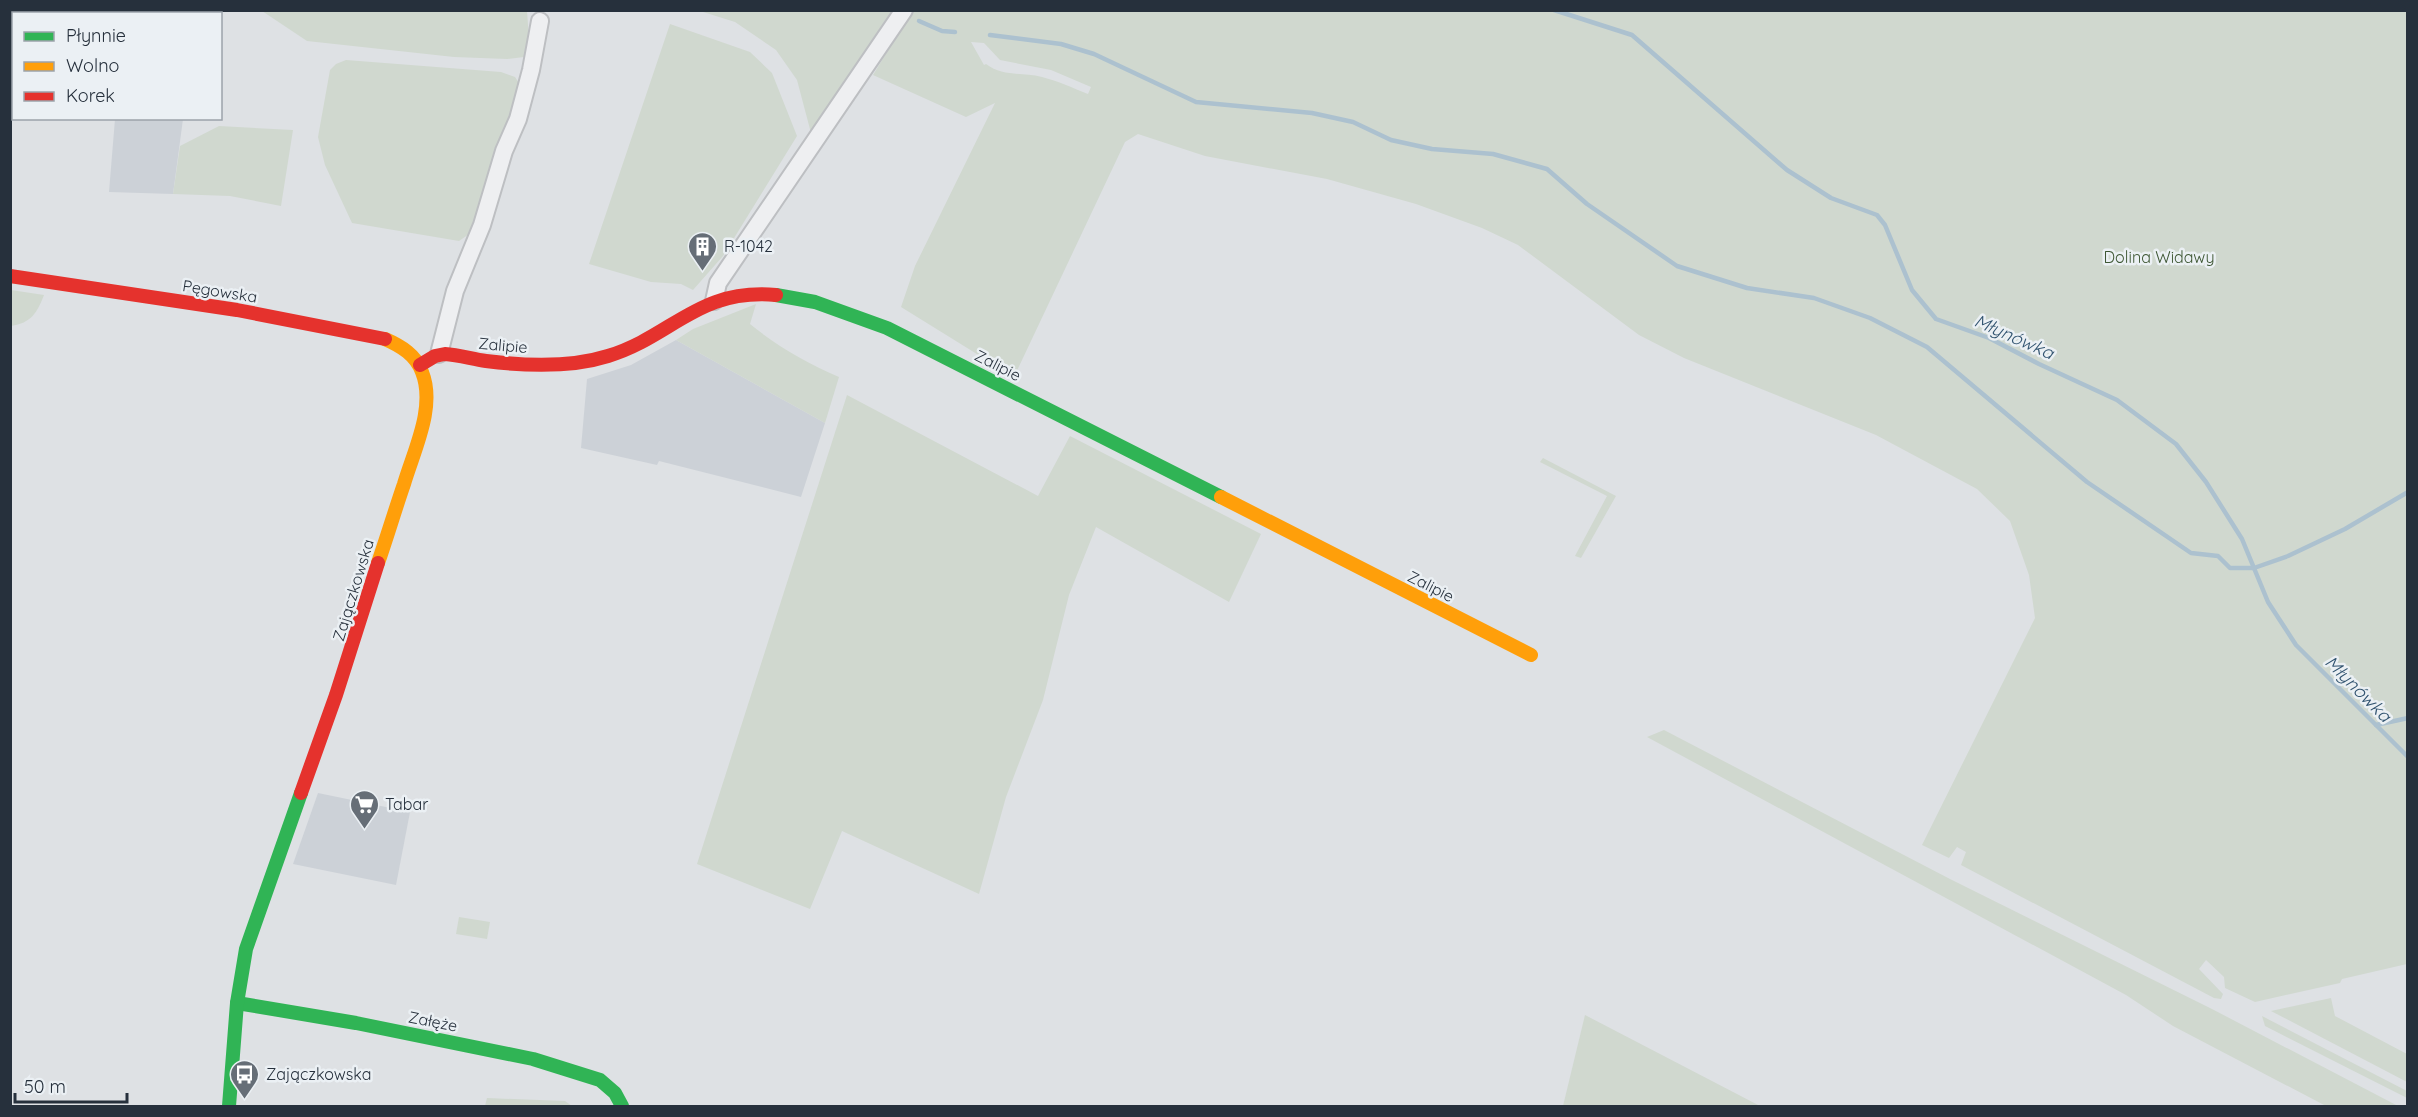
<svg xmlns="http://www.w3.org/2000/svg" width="2418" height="1117" font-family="Quicksand,sans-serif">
  <rect width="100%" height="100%" fill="#dee1e4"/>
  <!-- built -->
  <g fill="#ccd1d7">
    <path d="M115,119H183L173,194L109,192Z"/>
    <path d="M676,340L825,423L801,497L659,461L657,465L581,448L587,379L631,365Z"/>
    <path d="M318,793L410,812L396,885L293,864Z"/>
  </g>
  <!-- green -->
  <g fill="#d0d8cf" fill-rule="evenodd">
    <path d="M262,11H527L529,38L524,57L507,59L454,57L307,41Z"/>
    <path d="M700,11H2407V964L2342,979L2340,983L2255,1002L2225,988L2224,977L2206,960L2199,969L2223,994L2221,999L2214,998L1961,865L1966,852L1957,847L1949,858L1922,845L2035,618L2029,575L2010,521L1977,489L1876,435L1684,358L1639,335L1518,245L1482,228L1416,204L1327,179L1205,156L1138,134L1125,142L1014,377L901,307L915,266L995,103L966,117L873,75L904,24L890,13L811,133L797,80L776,50L735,22ZM971,42L984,43L1000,60L1051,70L1091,87L1088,94C1073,88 1058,81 1042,77C1022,72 1003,77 986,64L984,65Z"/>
    <path d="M670,24L750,52L772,73L797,136L723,256L693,290L681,284L651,282L589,264Z"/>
    <path d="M346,60L501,72L515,77L521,86L472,232L459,241L352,223L325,165L318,137L330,70L336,64Z"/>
    <path d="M219,126L293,130L281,206L230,196L173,194L180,146Z"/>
    <path d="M11,290L44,295C37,313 31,323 11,326Z"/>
    <path d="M756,304L750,324C778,347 807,363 839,377L825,423L676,340L693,329Z"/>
    <path d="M847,395L1038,496L1070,436L1261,534L1229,602L1096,527L1069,595L1043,700L1006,797L979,894L842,831L810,909L697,864Z"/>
    <path d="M1543,458L1616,496L1581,558L1575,556L1607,496L1540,462Z"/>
    <path d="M1664,730L1950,879L2212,1009L2398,1106H2326L2173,1026L2126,995L1647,737Z"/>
    <path d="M459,917L490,922L487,939L456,934Z"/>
    <path d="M2331,998L2335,1016L2407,1054V1082L2271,1011Z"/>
    <path d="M1585,1015L1760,1106H1563Z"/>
    <path d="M2262,1016L2407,1091V1098L2265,1026Z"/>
    <path d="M487,1098L565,1101L572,1106H485Z"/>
  </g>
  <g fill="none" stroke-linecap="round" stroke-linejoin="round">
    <!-- stream -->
    <g stroke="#acc1cf" stroke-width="4.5">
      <path d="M1554,10L1632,35L1787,170L1831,198L1877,215L1885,225L1912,290L1936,319L1989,338L2039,364L2117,400L2176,444L2206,482L2242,539L2268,602L2296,645L2408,757"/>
      <path d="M919,21L942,31L955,32"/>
      <path d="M990,35L1061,44L1094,54L1196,102L1312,113L1353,122L1391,140L1432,149L1493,154L1547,169L1587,204L1677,266L1747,288L1814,298L1870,318L1927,347L2087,482L2191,553L2218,556L2230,568H2254L2288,556L2345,529L2408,492"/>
      <path d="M2376,725L2408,718"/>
    </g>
    <defs>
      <g id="street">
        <path d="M714,301L718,283L904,10"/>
        <path d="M439,354L455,291L482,225L504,151L518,119L531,70L540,21"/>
      </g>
    </defs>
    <!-- street casing -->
    <use href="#street" stroke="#bdbfc2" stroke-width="20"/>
    <!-- street -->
    <use href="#street" stroke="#eeeff1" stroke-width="16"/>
    <!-- fast -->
    <g stroke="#30b455" stroke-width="14">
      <path d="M776,295L815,302L887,328L1221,497"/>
      <path d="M237,1003L356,1023L533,1059L600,1080L615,1093L622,1106"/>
      <path d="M229,1106L237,1003L246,949L301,793"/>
    </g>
    <!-- slow -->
    <g stroke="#ff9f0a" stroke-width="14">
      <path d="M1221,497L1531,655"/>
      <path d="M378,563C387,537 395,510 404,484C414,450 436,407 422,372C416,355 401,346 385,339"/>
    </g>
    <!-- jam -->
    <g stroke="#e5322d" stroke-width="14">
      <path d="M10,276L237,310L385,339"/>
      <path d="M420,365L435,356L445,354C459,355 472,359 486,361C525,366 570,368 608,356C673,336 698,288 776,295"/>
      <path d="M301,793L336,695L378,563"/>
    </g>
  </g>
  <!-- icons -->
  <defs>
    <symbol id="building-pin" viewBox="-11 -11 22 30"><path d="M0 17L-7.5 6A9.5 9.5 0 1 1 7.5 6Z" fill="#666e77" stroke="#ebf0f4"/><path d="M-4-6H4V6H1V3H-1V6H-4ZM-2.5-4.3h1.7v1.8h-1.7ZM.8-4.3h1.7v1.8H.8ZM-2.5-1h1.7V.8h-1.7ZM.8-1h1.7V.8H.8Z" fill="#fff"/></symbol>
    <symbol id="supermarket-pin" viewBox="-11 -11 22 30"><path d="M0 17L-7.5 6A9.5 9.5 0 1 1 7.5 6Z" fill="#666e77" stroke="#ebf0f4"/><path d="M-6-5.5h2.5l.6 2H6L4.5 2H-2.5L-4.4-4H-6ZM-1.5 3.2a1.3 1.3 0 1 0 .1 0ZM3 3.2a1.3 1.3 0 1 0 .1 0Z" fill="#fff"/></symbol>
    <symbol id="bus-pin" viewBox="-11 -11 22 30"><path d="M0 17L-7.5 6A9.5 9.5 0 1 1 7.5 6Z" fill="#666e77" stroke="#ebf0f4"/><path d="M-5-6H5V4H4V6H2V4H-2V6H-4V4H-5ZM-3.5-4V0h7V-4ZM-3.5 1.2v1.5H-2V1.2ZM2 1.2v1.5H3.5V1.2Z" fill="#fff"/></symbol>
  </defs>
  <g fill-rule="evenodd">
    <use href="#building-pin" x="686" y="230" width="33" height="45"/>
    <use href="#supermarket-pin" x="348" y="788" width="33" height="45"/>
    <use href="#bus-pin" x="228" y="1058" width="33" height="45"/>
  </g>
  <g text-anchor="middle" stroke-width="5" stroke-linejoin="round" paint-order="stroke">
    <!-- poi labels -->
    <g font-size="16" fill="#26303c" stroke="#ebf0f4" text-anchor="start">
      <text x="724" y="252">R-1042</text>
      <text x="385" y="810">Tabar</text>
      <text x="266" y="1080">Zajączkowska</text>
    </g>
    <!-- park labels -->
    <g font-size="16" fill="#3e5734" stroke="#ebf0f4">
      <text x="2159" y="263">Dolina Widawy</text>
    </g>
    <!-- street labels -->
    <g font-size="16" fill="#26303c" stroke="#ebf0f4">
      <text transform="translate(220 291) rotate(9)" y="6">Pęgowska</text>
      <text transform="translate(503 345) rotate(5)" y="6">Zalipie</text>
      <text transform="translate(998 365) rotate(27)" y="6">Zalipie</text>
      <text transform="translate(1431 586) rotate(27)" y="6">Zalipie</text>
      <text transform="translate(353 590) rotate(-73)" y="6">Zajączkowska</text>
      <text transform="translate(433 1021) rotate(11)" y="6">Załęże</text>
    </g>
    <!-- water labels -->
    <g font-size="18" font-style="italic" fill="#31536f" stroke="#ebf0f4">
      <text transform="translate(2014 337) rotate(24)" y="6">Młynówka</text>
      <text transform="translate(2358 689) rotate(45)" y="6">Młynówka</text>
    </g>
  </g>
  <!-- border -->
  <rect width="2418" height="1117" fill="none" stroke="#26303c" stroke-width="24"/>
  <!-- legend -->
  <rect x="12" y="12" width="210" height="108" fill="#ebf0f4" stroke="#9ca3aa" stroke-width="1.5"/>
  <rect x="24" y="32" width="30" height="9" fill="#30b455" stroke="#9ca3aa" stroke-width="1.5"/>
  <text x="66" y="42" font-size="18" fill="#26303c">Płynnie</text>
  <rect x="24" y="62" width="30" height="9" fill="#ff9f0a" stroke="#9ca3aa" stroke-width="1.5"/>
  <text x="66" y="72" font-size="18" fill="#26303c">Wolno</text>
  <rect x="24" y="92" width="30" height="9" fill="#e5322d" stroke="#9ca3aa" stroke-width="1.5"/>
  <text x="66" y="102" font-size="18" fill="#26303c">Korek</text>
  <!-- scale -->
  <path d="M15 1093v9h112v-9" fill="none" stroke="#26303c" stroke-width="3"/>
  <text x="24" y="1093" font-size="18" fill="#26303c" stroke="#ebf0f4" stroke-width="4.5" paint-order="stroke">50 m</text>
</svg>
